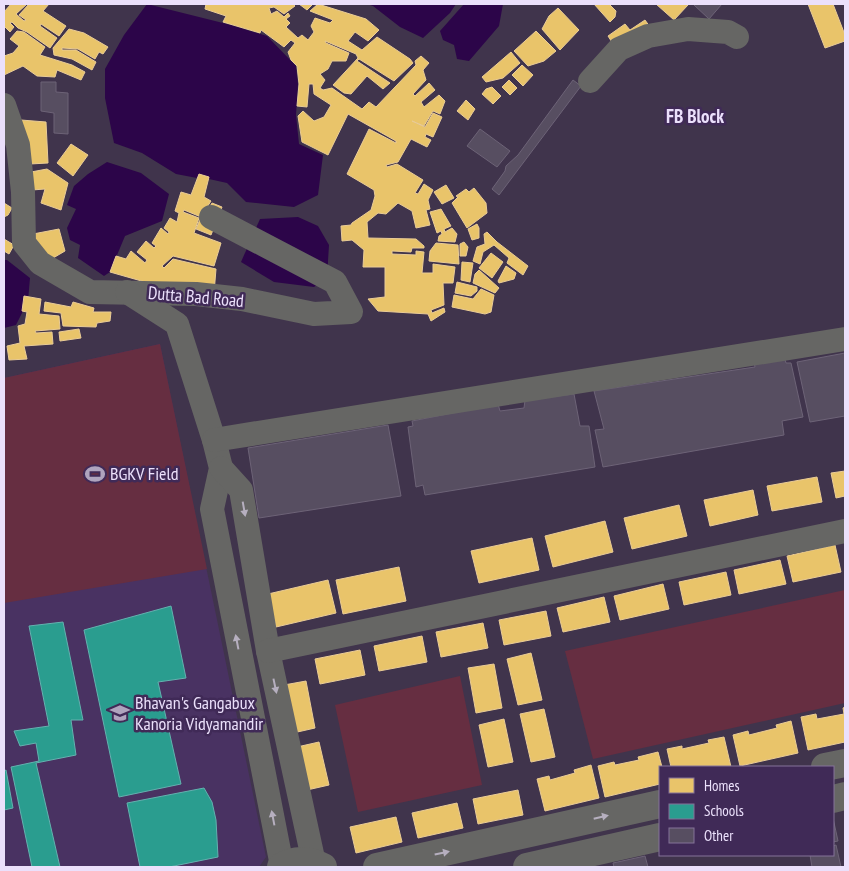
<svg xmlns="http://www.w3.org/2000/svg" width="849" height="871" font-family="'PT Sans Narrow',sans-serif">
  <rect width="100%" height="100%" fill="#40344c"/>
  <!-- built -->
  <path fill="#493262" d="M160,344L266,857L259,867H4V378Z"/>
  <!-- green -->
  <g fill="#662e41">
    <path d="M160,344L207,569L4,603V378Z"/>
    <path d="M845,590V703L593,759L565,651Z"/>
    <path d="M460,676L482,785L358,812L335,705Z"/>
  </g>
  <!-- water -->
  <g fill="#2c0549">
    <path d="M147,4L231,25L267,36L296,66L298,84L296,115L299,144L323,155L318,195L294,207L246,202L227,183L209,179V177L199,174L197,178L176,174L142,153L114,143L105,98V69L124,35Z"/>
    <path d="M367,4H456L450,13L423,38L400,27L373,6Z"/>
    <path d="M464,4H503L499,26L469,61L457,59L454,45L443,40L440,31Z"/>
    <path d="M107,162L141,173L169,194L162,221L125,236L110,272L104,276L78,258L80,245L70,240L67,228L76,209L67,205L74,186L88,174Z"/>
    <path d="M298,217L318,226L329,245L327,278L314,287L274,282L241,262L260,219Z"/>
    <path d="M4,260H7L30,278L28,301L16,325L4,328Z"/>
  </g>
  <!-- homes -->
  <g fill="#e9c46a" stroke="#eacc96">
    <path d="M11,4H27L16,14L24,21L26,20L19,15L29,4H49L43,11L66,26L59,36L41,24L40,26L57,38L50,48L27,32L18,28L12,22L10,23L14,27L10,32L4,26V12Z"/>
    <path d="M206,4H293L295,6L284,14L274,7L269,8L271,14L277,11L284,17L288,13L290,16L286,19L290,23L286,27L298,38L302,35L308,40L314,32L311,26L315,18L330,23L333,20L310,11L318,4L366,19L379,30L368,41L355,32L348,41L362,50L377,37L410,59L413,63L394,81L359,59L357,61L390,83L383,89L367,76L351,94L344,93L333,85L358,58L356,54L325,41L326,43L349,53L346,61H332L328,69L320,74L325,80L320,88L323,90L332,88L362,109L369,102L376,107L416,65L415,61L421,56L429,63L423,70L426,80L413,94L415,96L429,83L435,90L421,102L424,107L439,95L445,101L440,114L433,111L424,126L412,121L425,127L433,113L442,117L433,137L426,134L425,137L431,140L427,147L411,139L398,162L386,165L387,167L397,164L423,180L415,193L418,194L424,184L433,190L428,200L430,209L426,210L430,225L416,228L412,211L398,203L386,214L378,213L367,222L368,238L416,239L424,246V248H412L411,252L392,251V254L416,255V251L424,252L422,273H433V264L455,267L453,283H443L444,305L431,310L432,313L444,308L445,312L431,321L428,314L378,311L368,299L385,297V267H363L364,250L352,240L342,241L341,226L351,225L352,223L371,210L375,196L374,190L347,174L369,129L396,143V141L348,114L328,155L302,142L298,116L303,111L314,121L324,117L331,105L314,94L313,84H309L307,107L297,106L299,84L297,66L291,60L288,52L295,43L291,40L284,47L261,30L260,33L223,22L226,16L205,9Z"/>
    <path d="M299,4H313L307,10Z"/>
    <path d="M594,4H609L616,11L615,17L610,22Z"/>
    <path d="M656,4H686L688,5L674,20Z"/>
    <path d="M808,4H833L845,35V41L825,48Z"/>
    <path d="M558,8L579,30L560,50L542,29L549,16Z"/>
    <path d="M645,20L650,27L615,47L608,36L625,24L630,30Z"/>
    <path d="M69,29L84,33L108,47L103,54L99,52L95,59L78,49L62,48V50H76L96,62L92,70L72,59L54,55L53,48Z"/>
    <path d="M17,31L24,32L45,47L40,55L72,65L85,72L81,80L57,70L55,77L37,76L23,66L4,75V56L13,53L19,46L10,39Z"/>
    <path d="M536,31L556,51L544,61L528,66L514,51Z"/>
    <path d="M511,52L520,63L503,78L486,82L482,77Z"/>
    <path d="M522,65L533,75L523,86L512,75Z"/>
    <path d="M509,80L517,88L510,95L502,87Z"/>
    <path d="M492,87L501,96L493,104L482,94L486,89Z"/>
    <path d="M466,100L475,109L468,120L457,111Z"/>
    <path d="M21,120L46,122L48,163L30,164Z"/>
    <path d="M71,144L88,155L73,176L57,163Z"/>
    <path d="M47,169L68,183L61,210L41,203L45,189L32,190L31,172Z"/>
    <path d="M199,174L209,177L204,197L211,201L204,212L206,213L212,203L222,207L211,235L196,229L201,217L184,210L183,212L199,218L194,233L221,243L214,266L173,256L162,266L164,268L173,259L216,269L214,293L152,284L110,272L116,256L126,259L131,251L145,263L147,260L137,252L146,241L154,248L156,246L152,243L161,228L168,234L169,232L164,228L170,218L177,222L179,213L175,211L181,192L191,195Z"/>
    <path d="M446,185L454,198L442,204L434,192Z"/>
    <path d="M474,188L486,203L487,213L467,228L452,203L458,197L456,196L466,189L469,192Z"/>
    <path d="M4,203L12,208L8,215L4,217Z"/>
    <path d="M441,209L451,226L444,229L445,232L452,228L457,234L455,242L438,241L439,236L442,234L441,231L437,233L430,212Z"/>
    <path d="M477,224L479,228V238L472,240L468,229Z"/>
    <path d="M59,229L65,251L48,261L33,242V234Z"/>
    <path d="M487,232L497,242L528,266L523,275L507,263L509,258L494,245L483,252L480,264L473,261L477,247L485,244L484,234Z"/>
    <path d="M4,239L14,245L9,254L4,251Z"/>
    <path d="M464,242L468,247L466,256H460V244Z"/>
    <path d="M436,243L458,245L459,264L429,261L430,251Z"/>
    <path d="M491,253L503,262L492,278L479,268Z"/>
    <path d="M462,262L473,263L470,282L461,280Z"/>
    <path d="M506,266L516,273L514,279L499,283L498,281Z"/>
    <path d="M479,270L499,288L495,293L473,283L475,274Z"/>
    <path d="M457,282L477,287V291L471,296L455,293Z"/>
    <path d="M481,289L494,295L491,312L485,314L452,307L454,295L473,299Z"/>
    <path d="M24,296L41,299L39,314L59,316L60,329L35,331L36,333L52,332L53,344L24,346L27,359L9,360L7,346L20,343L18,326L25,324L27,312L22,311Z"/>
    <path d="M45,302L71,307L73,302L94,308L93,312H111L110,321L97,323L96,327L63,326L61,313L44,311Z"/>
    <path d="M79,329L81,338L60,341L59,332Z"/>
    <path d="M845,471V496L836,498L831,473Z"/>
    <path d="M817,477L822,502L772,511L767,486Z"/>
    <path d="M753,490L758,515L710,526L704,500Z"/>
    <path d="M679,505L687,536L632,549L624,518Z"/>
    <path d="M605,521L613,552L553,567L545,536Z"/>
    <path d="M532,538L539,570L479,583L471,551Z"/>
    <path d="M835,545L841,572L793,582L787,556Z"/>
    <path d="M780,560L786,584L739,594L734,570Z"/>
    <path d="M399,567L406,601L343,614L336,580Z"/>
    <path d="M726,572L731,595L684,605L679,582Z"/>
    <path d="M328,580L336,613L276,627L268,594Z"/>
    <path d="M663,584L669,609L620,620L614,596Z"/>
    <path d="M604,597L610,622L563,632L557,608Z"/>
    <path d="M546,611L551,636L504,645L499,620Z"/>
    <path d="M483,623L488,648L441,657L436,632Z"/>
    <path d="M422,636L427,662L379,671L374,646Z"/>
    <path d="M360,650L365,675L320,684L315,659Z"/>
    <path d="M531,653L542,700L518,705L507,659Z"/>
    <path d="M494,664L502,708L476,713L468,668Z"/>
    <path d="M306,681L315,728L293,733L284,685Z"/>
    <path d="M845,707V742L808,750L801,717L816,714L817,719L844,714L843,708Z"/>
    <path d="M544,709L555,757L531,762L520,714Z"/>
    <path d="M504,719L513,762L488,767L479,725Z"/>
    <path d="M791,721L798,753L740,766L733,735L748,731L749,735L777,728L776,725Z"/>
    <path d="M724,737L731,767H671L667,749L682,746V749L709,743L708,740Z"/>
    <path d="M319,742L329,785L307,790L297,747Z"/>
    <path d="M658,752L662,767H660V784L605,797L598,766L614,762L615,765L639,760L638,757Z"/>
    <path d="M591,765L599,798L545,811L537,779L549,776L550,780L575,773L574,770Z"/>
    <path d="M518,790L523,815L478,824L473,799Z"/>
    <path d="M457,803L463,828L418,838L412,813Z"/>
    <path d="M396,817L402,842L356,853L350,827Z"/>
  </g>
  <!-- schools -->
  <g fill="#2a9d8f" stroke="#64b1af">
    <path d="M171,606L186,678L158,682L181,784L119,797L84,630Z"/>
    <path d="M63,622L83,720H71L76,755L36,763L60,867H32L11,767L39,761L36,743L20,746L14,731L49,726L29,626Z"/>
    <path d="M6,770L13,808L4,810V771Z"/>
    <path d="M204,788L212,802L216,820L218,857L169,867H140L127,803Z"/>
  </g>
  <!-- building -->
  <g fill="#574e61" stroke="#6d6377">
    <path d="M693,4H722L709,19Z"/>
    <path d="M573,80L581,86L499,195L492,189L505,171L506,166L518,155Z"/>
    <path d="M41,82H56V92L68,93V134L54,133V113L41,111Z"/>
    <path d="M480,129L510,151L497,167L467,146Z"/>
    <path d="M845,353V416L810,422L797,362Z"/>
    <path d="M784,356L786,363H791L803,417L782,421L784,435L603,467L595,430L604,429L594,391L755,367L754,362Z"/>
    <path d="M574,394L580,426H589L595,467L425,495L423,485L416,487L408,427L413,426L412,421L498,404L500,411L524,408L525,400Z"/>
    <path d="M388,425L401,496L259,518L248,448Z"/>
    <path d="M833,818L838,841L833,842Z"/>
    <path d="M836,845L841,867H812L810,855H833V846Z"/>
    <path d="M645,856L648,867H614L613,863Z"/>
  </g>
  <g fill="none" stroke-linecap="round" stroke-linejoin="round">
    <!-- minor -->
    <g stroke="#666664" stroke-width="24">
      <path d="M590,81L619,49L648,36L688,29L728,32L737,37"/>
      <path d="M4,105L18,145L23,192L24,243L40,263L90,292L196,294L242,299L314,314L351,312L335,282L211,217"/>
      <path d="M127,292L177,324L214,440L221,468L212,509L282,866"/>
      <path d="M214,440L845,339"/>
      <path d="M221,468L241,490L268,651L314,863"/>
      <path d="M268,651L845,531"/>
    </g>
    <!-- tertiary -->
    <g stroke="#666664" stroke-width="28">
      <path d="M825,767L845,763"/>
      <path d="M833,799L845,796"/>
      <path d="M281,867C294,859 309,859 323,867"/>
      <path d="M377,867L660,804"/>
      <path d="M527,867L660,837"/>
    </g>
  </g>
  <!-- one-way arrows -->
  <defs><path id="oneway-solid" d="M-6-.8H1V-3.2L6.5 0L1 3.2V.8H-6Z" transform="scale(1.25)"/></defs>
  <g fill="#b6afbf">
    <use href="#oneway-solid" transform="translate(244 509) rotate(80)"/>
    <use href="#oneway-solid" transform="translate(237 642) rotate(-101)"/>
    <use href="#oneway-solid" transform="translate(275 686) rotate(78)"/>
    <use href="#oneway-solid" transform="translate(601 817) rotate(-13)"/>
    <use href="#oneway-solid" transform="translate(273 818) rotate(-101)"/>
    <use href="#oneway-solid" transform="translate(442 853) rotate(-12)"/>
  </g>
  <!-- icons -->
  <defs>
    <symbol id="stadium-bare" viewBox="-9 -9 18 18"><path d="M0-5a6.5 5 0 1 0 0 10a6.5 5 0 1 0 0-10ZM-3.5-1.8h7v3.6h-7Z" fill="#afa4be" stroke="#402a57" stroke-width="2.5" paint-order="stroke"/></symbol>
    <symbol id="school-bare" viewBox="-9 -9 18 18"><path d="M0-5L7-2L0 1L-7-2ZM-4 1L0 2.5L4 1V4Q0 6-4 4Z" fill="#afa4be" stroke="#402a57" stroke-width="2.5" paint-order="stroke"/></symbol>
  </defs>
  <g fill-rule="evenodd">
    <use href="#stadium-bare" x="81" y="460" width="28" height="28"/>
    <use href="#school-bare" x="106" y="699" width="28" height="28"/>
  </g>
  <g text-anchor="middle" stroke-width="5" stroke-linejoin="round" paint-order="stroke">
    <!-- street labels -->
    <g font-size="18" fill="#ebe0fb" stroke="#402a57">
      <text transform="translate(196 297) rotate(5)" y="6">Dutta Bad Road</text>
    </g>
    <!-- poi labels -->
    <g font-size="18" fill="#ebe0fb" stroke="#402a57" text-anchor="start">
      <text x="110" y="480">BGKV Field</text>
      <text x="135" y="709">Bhavan's Gangabux<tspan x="135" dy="21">Kanoria Vidyamandir</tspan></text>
    </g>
    <!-- neighbourhood labels -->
    <g font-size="19" font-weight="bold" fill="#ebe0fb" stroke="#402a57">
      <text x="695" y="123">FB Block</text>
    </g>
  </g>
  <!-- border -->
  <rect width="849" height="871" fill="none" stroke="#ebe0fb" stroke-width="10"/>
  <!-- legend -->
  <rect x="659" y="766" width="175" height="90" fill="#402a57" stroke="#847399"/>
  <rect x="669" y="778" width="25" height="15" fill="#e9c46a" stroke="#847399"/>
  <text x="704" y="791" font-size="15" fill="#ebe0fb">Homes</text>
  <rect x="669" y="804" width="25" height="15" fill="#2a9d8f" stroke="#847399"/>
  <text x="704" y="816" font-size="15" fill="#ebe0fb">Schools</text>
  <rect x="669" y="828" width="25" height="15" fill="#574e61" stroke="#847399"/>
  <text x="704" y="841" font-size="15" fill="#ebe0fb">Other</text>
</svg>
